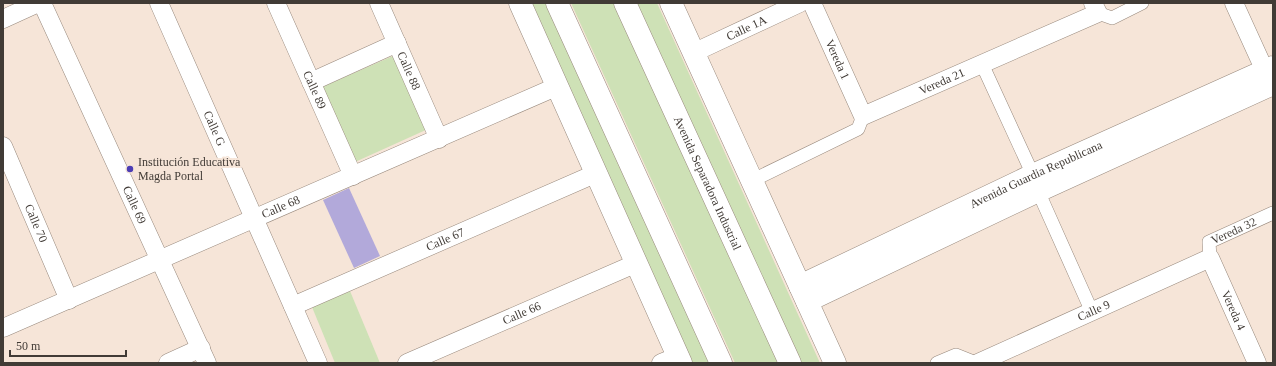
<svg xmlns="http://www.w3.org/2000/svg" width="1276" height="366" font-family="Georgia,serif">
  <rect width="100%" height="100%" fill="#f6e5d8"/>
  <!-- green -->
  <g fill="#cee1b6">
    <path d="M530,3H548L709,363H692Z"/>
    <path d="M571,3H617L779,363H735Z"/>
    <path d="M635,3H657L820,363H798Z"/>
    <path d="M395,55L428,129L355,162L322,87Z"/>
    <path d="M350,291L380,363H335L312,307Z"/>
  </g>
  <!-- building -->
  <path fill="#b2a9da" d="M349,188L380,256L354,268L323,200Z"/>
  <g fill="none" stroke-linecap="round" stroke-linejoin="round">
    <defs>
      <g id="pedestrian">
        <path d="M1098,13L1112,18L1142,3"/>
        <path d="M982,64L1033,175"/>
        <path d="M751,181L858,129L863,116"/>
        <path d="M1038,191L1092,312"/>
        <path id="s1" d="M1210,258L1209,242L1273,213"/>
        <path d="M937,363L956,355L976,363"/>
      </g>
      <g id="minor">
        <path id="s2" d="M42,3L207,363"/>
        <path id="s3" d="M159,3L318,363"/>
        <path id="s4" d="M276,3L353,176"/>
        <path id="s5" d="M379,3L439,139"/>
        <path id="s6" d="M812,3L863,116L1098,13L1093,3"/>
        <path d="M1234,3L1270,82"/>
        <path d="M3,19L38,3"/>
        <path id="s7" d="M693,53L800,3"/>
        <path d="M311,82L397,43"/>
        <path id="s8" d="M3,146L69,300"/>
        <path id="s9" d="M293,306L597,173"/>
        <path id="s10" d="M3,328L558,86"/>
        <path d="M168,363L201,348"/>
        <path id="s11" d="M407,363L637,263"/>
        <path d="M661,363L678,356"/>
        <path id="s12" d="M978,363L1210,258L1257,363"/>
      </g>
      <g id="tertiary">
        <path d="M520,3L681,363"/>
        <path d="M671,3L835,363"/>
        <path id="s13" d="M800,286L1033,175L1273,67"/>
        <path d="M807,301L1038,191L1273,84"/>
      </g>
      <g id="secondary">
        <path d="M557,3L721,363"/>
        <path id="s14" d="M625,3L790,363"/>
      </g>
    </defs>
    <!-- pedestrian casing -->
    <use href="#pedestrian" stroke="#98897d" stroke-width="14"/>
    <!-- minor casing -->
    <use href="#minor" stroke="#98897d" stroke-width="19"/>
    <!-- tertiary casing -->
    <use href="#tertiary" stroke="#98897d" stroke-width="23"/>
    <!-- secondary casing -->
    <use href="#secondary" stroke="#98897d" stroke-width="23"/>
    <!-- pedestrian -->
    <use href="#pedestrian" stroke="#fff" stroke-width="13"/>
    <!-- minor -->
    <use href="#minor" stroke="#fff" stroke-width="18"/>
    <!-- tertiary -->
    <use href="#tertiary" stroke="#fff" stroke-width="22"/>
    <!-- secondary -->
    <use href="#secondary" stroke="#fff" stroke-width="22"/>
  </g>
  <!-- markers -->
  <circle fill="#4c3db4" stroke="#f6e5d8" stroke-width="1.5" cx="130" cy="169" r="4"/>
  <g text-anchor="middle" stroke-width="4" stroke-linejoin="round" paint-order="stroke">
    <!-- street labels -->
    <g font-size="12" fill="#413b36" stroke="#f6e5d8">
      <text dy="4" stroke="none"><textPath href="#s7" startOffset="59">Calle 1A</textPath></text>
      <text dy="4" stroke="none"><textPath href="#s6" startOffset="62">Vereda 1</textPath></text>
      <text dy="4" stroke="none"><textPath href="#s5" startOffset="74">Calle 88</textPath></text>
      <text dy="4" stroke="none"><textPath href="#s6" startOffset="210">Vereda 21</textPath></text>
      <text dy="4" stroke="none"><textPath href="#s4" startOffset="95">Calle 89</textPath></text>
      <text dy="4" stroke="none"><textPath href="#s3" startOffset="137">Calle G</textPath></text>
      <text dy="4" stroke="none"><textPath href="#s13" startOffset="261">Avenida Guardia Republicana</textPath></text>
      <text dy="4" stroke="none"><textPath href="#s14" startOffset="198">Avenida Separadora Industrial</textPath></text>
      <text dy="4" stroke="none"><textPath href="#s2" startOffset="222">Calle 69</textPath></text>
      <text dy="4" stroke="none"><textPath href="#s10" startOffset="303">Calle 68</textPath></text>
      <text dy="4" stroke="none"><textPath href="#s8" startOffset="84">Calle 70</textPath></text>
      <text dy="4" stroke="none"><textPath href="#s1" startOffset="43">Vereda 32</textPath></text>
      <text dy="4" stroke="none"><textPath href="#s9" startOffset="166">Calle 67</textPath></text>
      <text dy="4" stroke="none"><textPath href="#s12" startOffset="127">Calle 9</textPath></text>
      <text dy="4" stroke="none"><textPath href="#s12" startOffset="312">Vereda 4</textPath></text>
      <text dy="4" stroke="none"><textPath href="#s11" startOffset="125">Calle 66</textPath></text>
    </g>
    <!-- poi labels -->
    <g font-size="12" fill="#413b36" stroke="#f6e5d8" text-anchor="start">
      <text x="138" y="166">Institución Educativa<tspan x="138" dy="14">Magda Portal</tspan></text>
    </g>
  </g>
  <!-- border -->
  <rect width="1276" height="366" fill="none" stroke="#413b36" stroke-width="8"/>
  <!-- scale -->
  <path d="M10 350v6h116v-6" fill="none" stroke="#413b36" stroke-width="2"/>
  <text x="16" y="350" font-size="12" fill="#413b36" stroke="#f6e5d8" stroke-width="3" paint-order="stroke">50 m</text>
</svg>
